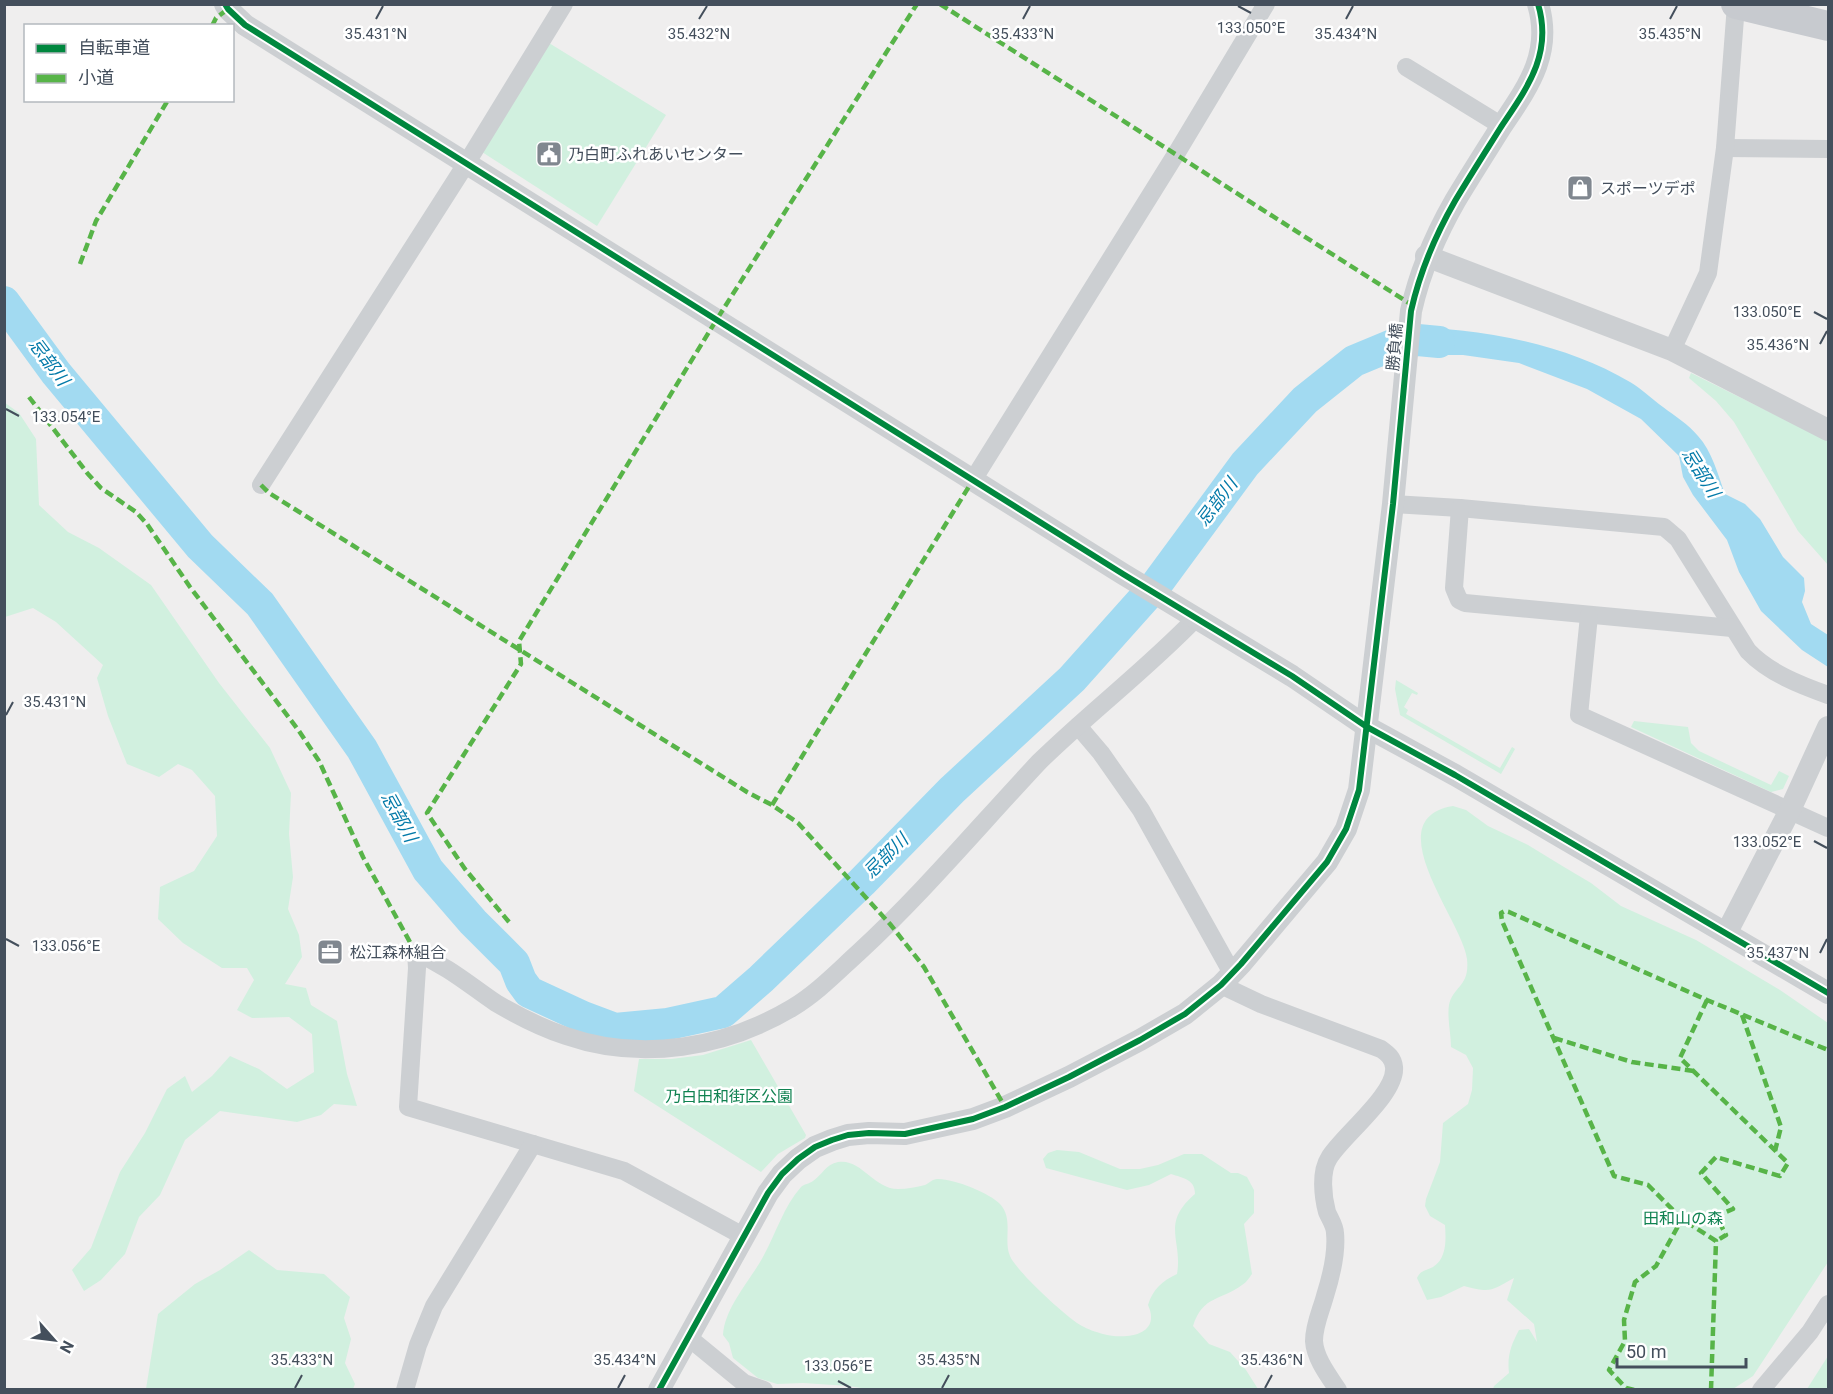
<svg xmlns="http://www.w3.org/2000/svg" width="1833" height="1394" font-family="Roboto,'Noto Sans JP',sans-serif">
  <rect width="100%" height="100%" fill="#efeeee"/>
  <!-- green -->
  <g fill="#d1f0df">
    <path d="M549,43L666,115L597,226L482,152Z"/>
    <path d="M1691,373L1828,441V565L1798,531L1734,422L1716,401L1689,378Z"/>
    <path d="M4,402L19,413L36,439L39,505L68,532L99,548L151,585L219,683L270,748L291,793L289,834L293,877L288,909L299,935L302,957L285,984L306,988L311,1005L337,1021L347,1074L357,1106L334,1104L321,1115L297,1122L220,1111L185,1140L160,1195L139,1217L125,1254L101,1280L84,1291L72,1270L91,1248L120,1172L145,1133L167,1089L185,1076L192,1092L212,1076L230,1056L259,1069L287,1089L314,1072L312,1034L289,1017L252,1018L237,1010L254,980L247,968H222L183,943L158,919L160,887L194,871L217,836L215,796L192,770L178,764L159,777L127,764L108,716L97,678L103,665L56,622L33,608L5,617Z"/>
    <path d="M1396,680L1418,693L1417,695L1412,693L1404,707L1408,710L1406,714L1500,768L1512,747L1515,749L1501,774L1400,715L1395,689Z"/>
    <path d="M1634,721L1688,727L1691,743L1699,751L1771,785L1779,771L1789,776L1783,789L1771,792L1631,727Z"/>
    <path d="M1453,806L1466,810L1488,826L1528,845L1564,867L1591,883L1621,906L1696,940L1780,990L1828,1023V1262L1753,1376L1733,1389H1493L1494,1386L1509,1373C1507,1356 1511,1345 1519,1330L1529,1329L1537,1342L1534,1324L1507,1300L1514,1278C1491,1291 1491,1293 1464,1286L1441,1297L1427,1300L1417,1278C1421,1270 1425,1271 1433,1267C1447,1258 1446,1240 1445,1225L1430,1216L1425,1206L1426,1199L1440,1162L1443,1123L1468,1104L1472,1090L1473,1068L1466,1055L1451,1047C1451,1034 1447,1018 1449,1005C1453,986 1470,987 1467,959C1463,922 1375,819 1453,806Z"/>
    <path d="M751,1040L806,1135L805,1138L778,1154L761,1172L634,1091L639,1059H671L703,1055Z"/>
    <path d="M1057,1150L1079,1152L1120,1169H1140L1158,1165L1184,1154H1202L1231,1173H1238L1247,1177L1254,1190V1213L1244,1224L1252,1274C1249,1278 1246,1283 1242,1285C1221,1301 1203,1295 1193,1326L1209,1344L1230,1352L1246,1370L1258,1389H867L849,1386L803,1383L777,1384L758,1378L733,1358L729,1343L723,1335C725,1306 751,1280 764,1255C776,1233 784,1206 801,1187C804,1184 809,1184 813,1181C822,1175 826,1164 838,1162C861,1158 874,1189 898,1189C907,1189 917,1187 925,1185C929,1183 933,1179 937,1179C952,1178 990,1193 1000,1204C1014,1219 1003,1240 1010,1256C1016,1271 1067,1318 1082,1326C1087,1329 1096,1332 1103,1334C1125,1340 1162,1336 1148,1305C1153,1289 1162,1281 1177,1274C1183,1240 1160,1224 1195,1194C1195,1179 1183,1178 1171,1174L1149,1185L1127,1190L1046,1168L1043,1159L1048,1153Z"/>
    <path d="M249,1250L277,1270L324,1274L350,1297L344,1318L351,1339L345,1363L355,1384L353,1389H146L158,1314L195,1284L220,1270Z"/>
    <path d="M1828,1356V1389H1807Z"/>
  </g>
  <!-- water -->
  <path fill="#a2daf1" d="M1397,327C1475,327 1562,342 1630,382C1642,389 1652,399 1663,407C1675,416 1689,425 1698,436C1712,451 1718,475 1725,494L1745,504L1760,519L1783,557L1804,578L1805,591L1802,602L1811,624L1828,635V667L1802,650L1761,611L1739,572L1727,540L1693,495L1683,477L1679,456L1641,419L1587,389L1519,363L1463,355H1425L1395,360Z"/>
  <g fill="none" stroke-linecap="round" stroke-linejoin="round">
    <!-- river -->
    <path stroke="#a2daf1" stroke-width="32" d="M4,302L56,373L200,546L260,604L362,749L428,870L473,922L514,963L521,981L529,992L583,1017L615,1029L668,1024L723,1012L761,979L862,882L952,790L1072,679L1156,585L1245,464L1305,400L1354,361L1407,339L1439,342"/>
    <!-- minor -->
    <g stroke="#cccfd2" stroke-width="18">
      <path d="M1406,67L1502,126"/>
      <path d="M1725,148L1828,149"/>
      <path d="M1672,350L1708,273L1725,148L1736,5"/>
      <path d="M973,480L1176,154L1266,4"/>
      <path d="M261,485L466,164L564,4"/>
      <path d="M1393,504L1460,508L1664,527L1678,539L1748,651C1769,673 1800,685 1828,695"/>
      <path d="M1460,508L1454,588L1459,600L1465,603L1732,628"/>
      <path d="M1589,616L1579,715L1828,828"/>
      <path d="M1078,726L1101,753L1141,810L1232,973"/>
      <path d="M1221,985L1261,1004L1381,1049C1388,1054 1393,1058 1394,1067C1397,1094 1342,1136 1329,1158C1320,1172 1323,1197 1327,1212C1330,1219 1335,1226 1335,1233C1337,1253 1331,1277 1325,1296C1321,1311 1314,1325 1314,1341C1315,1358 1328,1375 1338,1390"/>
      <path d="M743,1236L624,1171L408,1107L417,968L416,953C448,966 468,984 496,1003C518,1016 542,1028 566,1036C641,1062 725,1048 792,1008C817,993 837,972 858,953C922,894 979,826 1039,762C1090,712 1147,669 1196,618"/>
      <path d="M688,1337L744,1383L764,1390"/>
      <path d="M405,1390L418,1345L434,1306L533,1144"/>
      <path d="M1761,1390L1810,1332L1828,1304"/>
    </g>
    <!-- tertiary -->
    <g stroke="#cccfd2" stroke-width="22">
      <path d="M225,4L228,9L245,25L1123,574L1292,676L1367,727L1455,775L1828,993"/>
      <path d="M1426,256L1672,350L1828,430"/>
      <path d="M1727,932L1790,810L1828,727"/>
      <path d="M659,1390L768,1193L782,1174L798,1159L815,1147L832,1140L848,1135L869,1133L905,1134L973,1119L1005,1107L1069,1077L1140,1040L1185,1014L1221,985L1241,964L1327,862L1346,829L1359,790L1393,504L1411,311C1420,271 1435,236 1455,201C1470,176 1486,151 1501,127C1527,88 1553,54 1538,4"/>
    </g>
    <!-- primary -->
    <path stroke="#c7cacf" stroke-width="30" d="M1736,4L1828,26"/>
    <!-- quiet -->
    <g stroke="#57b448" stroke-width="4.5" stroke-dasharray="9 4.5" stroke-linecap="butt">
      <path d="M940,4L1412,305"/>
      <path d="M212,26L216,18L228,9"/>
      <path d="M80,264L96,221L168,100"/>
      <path d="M29,397L88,474L101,488L136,512L147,524L190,587L299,731L319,761L363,857L416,953"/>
      <path d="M261,485L269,493L747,792L772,805L798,823L890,924L924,967L1005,1107"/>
      <path d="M772,805L973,480"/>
      <path d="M509,922L465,869L427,813L521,664L519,641L717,319L917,4"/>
      <path d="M1707,1000L1680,1058L1788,1163L1780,1176L1716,1157L1701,1173L1733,1209L1716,1216L1726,1235L1716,1241"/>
      <path d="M1742,1015L1781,1127L1775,1151"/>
      <path d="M1554,1038L1632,1062L1694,1071"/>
      <path d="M1634,1390L1626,1388L1609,1370L1625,1341L1624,1320L1635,1282L1656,1266L1682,1219"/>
      <path d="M1711,1390L1716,1241L1682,1219L1648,1185L1614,1176L1502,921L1501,913L1505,911L1509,912L1707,1000L1828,1050"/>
    </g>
    <defs>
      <g id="cycleway">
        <path d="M225,4L228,9L245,25L1123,574L1292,676L1367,727L1455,775L1828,993"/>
        <path d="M659,1390L768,1193L782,1174L798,1159L815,1147L832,1140L848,1135L869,1133L905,1134L973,1119L1005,1107L1069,1077L1140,1040L1185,1014L1221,985L1241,964L1327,862L1346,829L1359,790L1393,504L1411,311C1420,271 1435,236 1455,201C1470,176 1486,151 1501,127C1527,88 1553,54 1538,4"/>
      </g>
    </defs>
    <!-- cycleway casing -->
    <use href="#cycleway" stroke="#fff" stroke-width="10"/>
    <!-- cycleway -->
    <use href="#cycleway" stroke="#00873e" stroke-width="6"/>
  </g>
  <!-- ticks -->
  <path fill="none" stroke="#444f5c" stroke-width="2" d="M1238,6L1251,13M376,19L383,6M699,19L707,6M1023,19L1030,6M1346,19L1353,6M1670,19L1677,6M1814,312L1827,319M1820,344L1827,331M6,409L19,416M6,715L13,702M1814,841L1827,848M6,939L19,946M1820,953L1827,939M838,1381L851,1388M295,1388L302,1375M618,1388L625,1375M942,1388L949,1375M1265,1388L1272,1375"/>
  <!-- icons -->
  <defs>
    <symbol id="civic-square" viewBox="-11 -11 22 22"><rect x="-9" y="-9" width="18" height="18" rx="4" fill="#80878f" stroke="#fff"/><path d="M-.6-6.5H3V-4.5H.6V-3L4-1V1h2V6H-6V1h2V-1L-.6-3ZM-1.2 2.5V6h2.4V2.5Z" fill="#fff"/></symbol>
    <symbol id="shop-square" viewBox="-11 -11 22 22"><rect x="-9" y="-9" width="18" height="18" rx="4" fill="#80878f" stroke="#fff"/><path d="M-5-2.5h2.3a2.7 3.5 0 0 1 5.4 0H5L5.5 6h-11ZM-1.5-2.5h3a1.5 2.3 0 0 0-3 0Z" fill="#fff"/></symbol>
    <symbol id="office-square" viewBox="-11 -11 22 22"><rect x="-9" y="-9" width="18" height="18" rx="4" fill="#80878f" stroke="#fff"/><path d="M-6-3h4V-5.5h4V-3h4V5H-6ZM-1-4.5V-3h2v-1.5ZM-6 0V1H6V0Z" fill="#fff"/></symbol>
  </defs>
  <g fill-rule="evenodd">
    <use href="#civic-square" x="534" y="139" width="30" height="30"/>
    <use href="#shop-square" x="1565" y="173" width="30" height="30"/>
    <use href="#office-square" x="315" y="937" width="30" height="30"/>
  </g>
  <g text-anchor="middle" stroke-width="5" stroke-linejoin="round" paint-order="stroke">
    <!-- poi labels -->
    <g font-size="16" fill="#444f5c" stroke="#fff" text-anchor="start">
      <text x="568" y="160">乃白町ふれあいセンター</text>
      <text x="1600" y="194">スポーツデポ</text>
      <text x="350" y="958">松江森林組合</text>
    </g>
    <!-- street labels -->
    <g font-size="16" fill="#444f5c" stroke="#fff">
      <text transform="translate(1394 347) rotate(-85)" y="6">勝負橋</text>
    </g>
    <!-- park labels -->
    <g font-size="16" fill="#108251" stroke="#fff">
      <text x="729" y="1102">乃白田和街区公園</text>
      <text x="1683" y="1224">田和山の森</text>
    </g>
    <!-- water labels -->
    <g font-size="18" font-style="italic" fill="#037aa9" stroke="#fff">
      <text transform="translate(49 362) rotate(53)" y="6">忌部川</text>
      <text transform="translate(1701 473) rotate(58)" y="6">忌部川</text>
      <text transform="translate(1217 502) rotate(-53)" y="6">忌部川</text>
      <text transform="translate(399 817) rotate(61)" y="6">忌部川</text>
      <text transform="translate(886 856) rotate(-45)" y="6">忌部川</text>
    </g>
  </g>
  <g font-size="15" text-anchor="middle" fill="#444f5c" stroke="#fff" stroke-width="5" stroke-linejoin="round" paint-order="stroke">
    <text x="1251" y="33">133.050°E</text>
    <text x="376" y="39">35.431°N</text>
    <text x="699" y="39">35.432°N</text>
    <text x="1023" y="39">35.433°N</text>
    <text x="1346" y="39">35.434°N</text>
    <text x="1670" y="39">35.435°N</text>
    <text x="1767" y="317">133.050°E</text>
    <text x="1778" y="350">35.436°N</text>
    <text x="66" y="422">133.054°E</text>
    <text x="55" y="707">35.431°N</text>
    <text x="1767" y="847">133.052°E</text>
    <text x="66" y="951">133.056°E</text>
    <text x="1778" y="958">35.437°N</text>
    <text x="302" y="1365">35.433°N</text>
    <text x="625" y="1365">35.434°N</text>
    <text x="949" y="1365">35.435°N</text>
    <text x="1272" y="1365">35.436°N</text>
    <text x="838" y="1371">133.056°E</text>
  </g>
  <!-- border -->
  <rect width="1833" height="1394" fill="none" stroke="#444f5c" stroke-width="12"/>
  <!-- legend -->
  <rect x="24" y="24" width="210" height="78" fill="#ffffff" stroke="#b4b9be" stroke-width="1.5"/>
  <rect x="36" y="44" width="30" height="9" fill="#00873e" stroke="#b4b9be" stroke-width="1.5"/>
  <text x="78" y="54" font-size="18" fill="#444f5c">自転車道</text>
  <rect x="36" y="74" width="30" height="9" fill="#57b448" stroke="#b4b9be" stroke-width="1.5"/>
  <text x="78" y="84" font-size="18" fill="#444f5c">小道</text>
  <!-- north arrow -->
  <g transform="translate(54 1340) rotate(118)" stroke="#ffffff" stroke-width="4.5" paint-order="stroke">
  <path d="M0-4.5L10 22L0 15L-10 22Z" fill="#444f5c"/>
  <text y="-9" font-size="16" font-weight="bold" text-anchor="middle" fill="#444f5c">N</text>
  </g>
  <!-- scale -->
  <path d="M1617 1358v9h129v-9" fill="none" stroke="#444f5c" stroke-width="3"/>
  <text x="1626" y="1358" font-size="18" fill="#444f5c" stroke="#ffffff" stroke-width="4.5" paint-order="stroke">50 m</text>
</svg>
